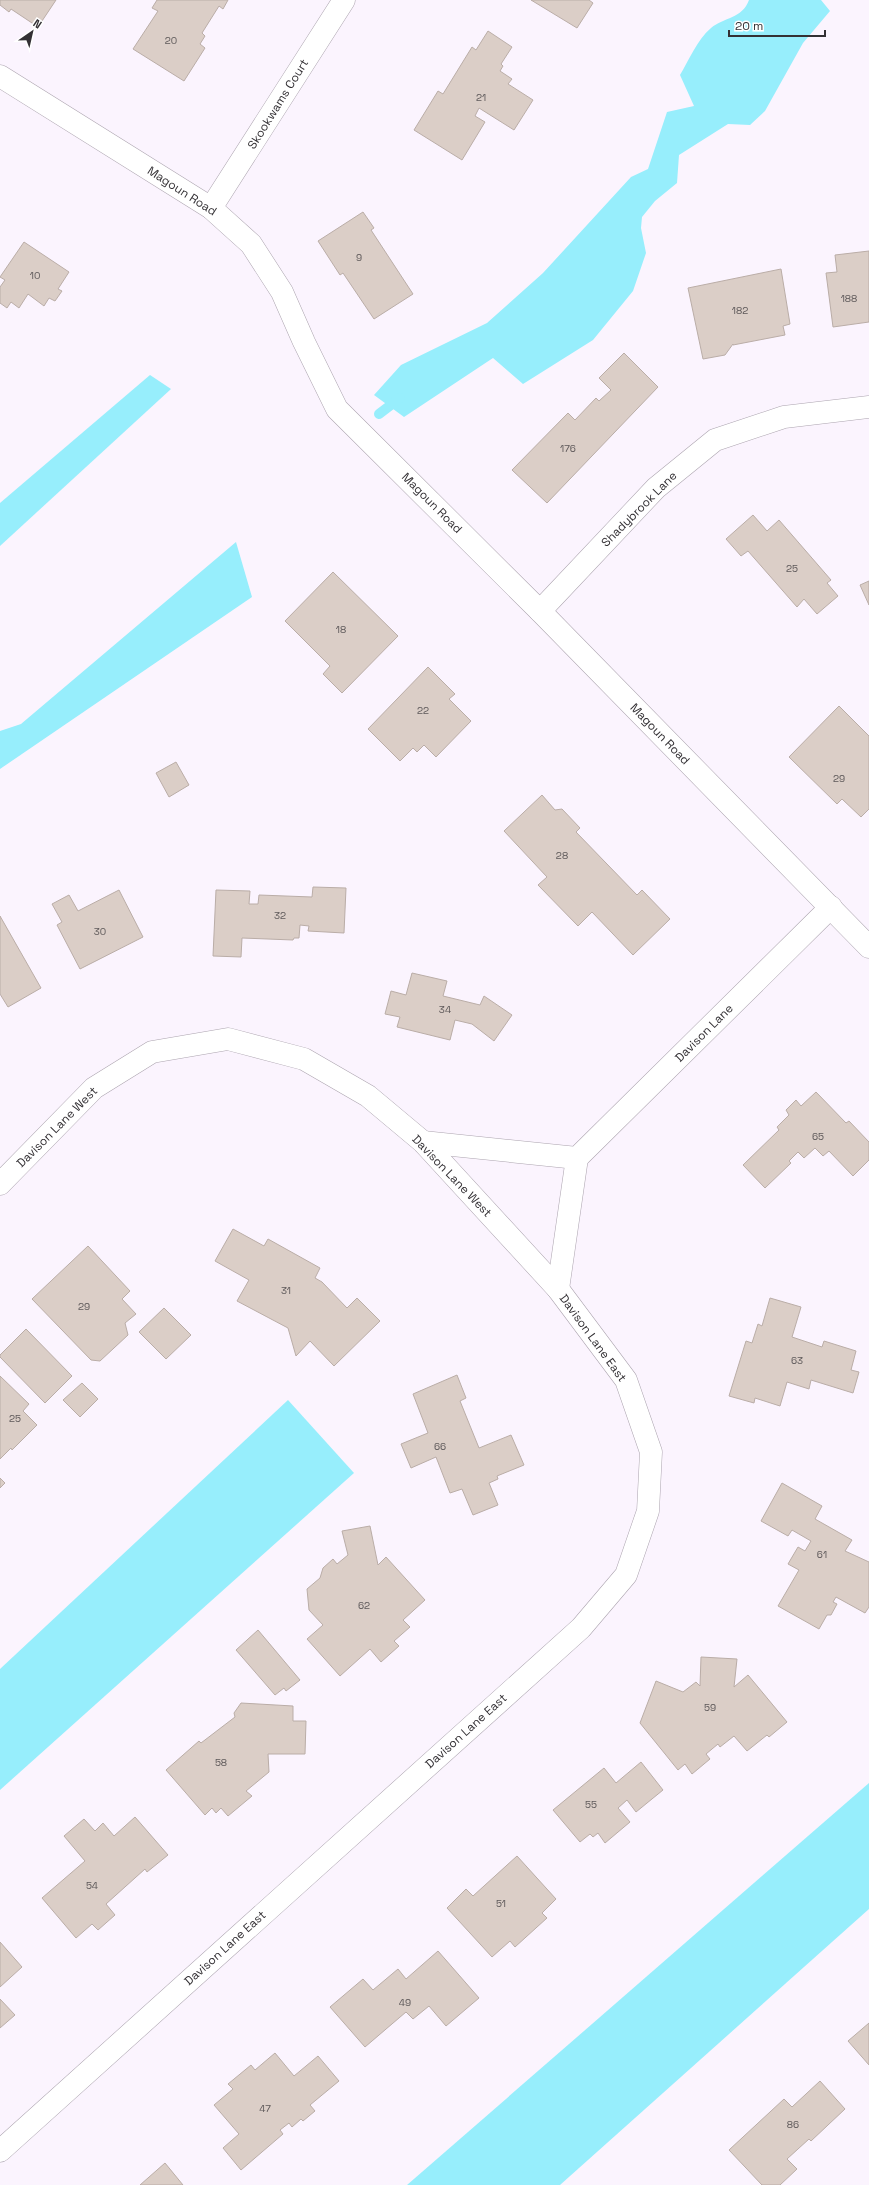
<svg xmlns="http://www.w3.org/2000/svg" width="869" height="2185" font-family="'Space Grotesk',sans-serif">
  <rect width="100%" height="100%" fill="#fbf4fe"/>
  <!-- water -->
  <g fill="#97eefc">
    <path d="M749,0H821L830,11L803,43L765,111L750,125L728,124L679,155L677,183L655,201L642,217L641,228L646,253L633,291L593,340L523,384L493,358L404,417L374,395L401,365L487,323L543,273L631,177L648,169L667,112L694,106L680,75C689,60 697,40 711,28C724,17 742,19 749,0Z"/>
    <path d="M150,375L171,389L0,546V503Z"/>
    <path d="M236,542L252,597L0,769V731L21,724Z"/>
    <path d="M288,1400L354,1473L0,1790V1669Z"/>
    <path d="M869,1783V1909L560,2185H407Z"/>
  </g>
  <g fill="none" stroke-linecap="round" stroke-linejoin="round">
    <!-- stream -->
    <path stroke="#97eefc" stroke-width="10" d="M379,414L400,398"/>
  </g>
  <!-- building -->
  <g fill="#dbcec7" stroke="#baada7">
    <path d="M0,0H56L38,27L11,9L9,12L0,5Z"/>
    <path d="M157,0H228L223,9L219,6L202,33L205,36L200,44L205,48L184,81L133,49L158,11L152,8Z"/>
    <path d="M531,0H589L593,3L577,28Z"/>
    <path d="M488,31L512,47L501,64L503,66L500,71L512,79L508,84L533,100L514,130L479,108L475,116L485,122L462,160L414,130L438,91L443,94L472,47L476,50Z"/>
    <path d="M363,212L374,228L371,230L413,294L374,319L343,273L340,275L318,241Z"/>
    <path d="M24,242L69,272L58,289L62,291L55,301L49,298L44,306L28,294L19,308L11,302L7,308L0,303V287L5,280L0,277Z"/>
    <path d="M869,251V322L833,327L826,273L837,272L835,255Z"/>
    <path d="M781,269L790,324L783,326L785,335L733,345V344L725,355L703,359L688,288Z"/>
    <path d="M624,353L658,387L547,503L512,470L568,413L575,420L596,398L599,401L611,390L599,378Z"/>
    <path d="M753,515L767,531L779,520L831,580L827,583L838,596L817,614L804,599L797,607L748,551L741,556L726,539Z"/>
    <path d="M333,572L398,636L342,693L323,674L330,666L285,621Z"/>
    <path d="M869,581V605L860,585Z"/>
    <path d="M428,667L455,694L449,699L471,721L436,757L424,745L417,752L413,748L400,761L368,729Z"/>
    <path d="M839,706L869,736V809L861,817L842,799L837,804L789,757Z"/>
    <path d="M176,762L189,785L169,797L156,773Z"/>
    <path d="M542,795L555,810L562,809L580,828L576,832L637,895L642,890L670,919L633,955L592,912L578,926L538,885L547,877L504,831Z"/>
    <path d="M313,887L346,888L344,933L308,931L309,926L300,925L299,938H294L293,940L242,938L241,957L213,956L216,890L250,891L249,904H258L259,895L312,897Z"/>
    <path d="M119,890L143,937L80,969L57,925L62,922L52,904L69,895L78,911Z"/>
    <path d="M0,916L41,988L8,1007L0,994Z"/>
    <path d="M412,973L447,981L443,996L480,1005L484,996L512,1015L494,1041L472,1024L455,1020L450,1040L397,1027L400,1017L385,1014L391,991L406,995Z"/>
    <path d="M816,1092L846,1123L849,1121L869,1142V1160L853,1176L829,1151L823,1156L815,1148L804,1158L798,1152L789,1161L791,1163L765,1188L743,1165L779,1130L777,1127L789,1115L786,1110L796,1100L801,1106Z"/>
    <path d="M233,1229L264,1246L268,1239L320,1268L315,1278L322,1282L347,1308L357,1298L380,1321L334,1366L310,1341L296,1356L288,1328L237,1301L249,1280L215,1261Z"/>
    <path d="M88,1246L130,1291L122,1299L136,1314L125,1323L128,1335L100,1361L91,1360L32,1299Z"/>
    <path d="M770,1298L801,1307L792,1337L822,1347L824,1341L856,1351L851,1370L859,1372L853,1393L811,1380L809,1389L787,1382L780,1406L755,1398L754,1403L729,1396L746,1341L752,1343L758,1324L762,1326Z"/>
    <path d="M164,1308L191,1335L166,1359L139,1332Z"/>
    <path d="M26,1329L72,1376L45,1403L0,1357V1355Z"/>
    <path d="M457,1375L466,1398L460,1401L479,1448L511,1435L524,1465L497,1476L498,1479L489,1483L498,1505L473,1515L462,1489L450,1493L436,1457L411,1468L401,1444L428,1433L413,1394Z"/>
    <path d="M0,1376L29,1404L23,1411L37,1425L12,1450L11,1448L0,1459Z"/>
    <path d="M82,1383L98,1399L80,1417L63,1400Z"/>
    <path d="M0,1478L5,1483L0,1488Z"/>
    <path d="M782,1483L822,1506L815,1519L852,1540L845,1551L869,1562V1607L865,1613L836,1597L833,1602L837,1604L831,1615H827L819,1629L778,1606L799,1570L788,1564L798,1547L805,1551L811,1541L792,1530L788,1536L761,1521Z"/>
    <path d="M370,1526L378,1565L386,1557L425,1600L403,1620L410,1627L394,1641L399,1646L381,1662L370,1649L340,1676L307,1639L323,1625L309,1610L307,1589L320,1578L323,1568L333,1559L337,1564L348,1555L342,1531Z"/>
    <path d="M258,1630L300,1680L286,1691L284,1688L275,1695L236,1650Z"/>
    <path d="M701,1657L737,1659L734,1687L748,1675L787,1722L769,1737L767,1735L747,1751L734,1736L720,1747L718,1744L706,1754L710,1759L692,1774L685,1764L678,1770L640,1723L656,1681L683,1692L696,1682L700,1686Z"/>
    <path d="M241,1703L293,1706V1721H306L305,1754H268L269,1772L246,1791L252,1796L228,1816L221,1808L216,1813L212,1808L205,1815L166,1770L199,1741L201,1743L235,1717L234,1713Z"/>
    <path d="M641,1762L663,1790L636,1812L627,1800L618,1808L630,1822L605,1843L598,1833L593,1837L590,1834L580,1842L553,1810L604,1768L616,1783Z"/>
    <path d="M135,1817L168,1855L147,1872L145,1869L106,1904L115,1915L98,1930L92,1924L76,1938L42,1898L85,1861L64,1836L84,1819L95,1831L103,1823L114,1836Z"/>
    <path d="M517,1856L556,1899L542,1913L547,1918L515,1947L510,1941L492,1957L447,1908L466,1889L473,1896Z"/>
    <path d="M0,1942L22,1967L0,1987Z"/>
    <path d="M438,1951L479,1998L446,2026L429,2006L413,2019L406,2012L365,2047L330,2007L363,1979L373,1990L398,1969L406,1979Z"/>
    <path d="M0,1999L15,2015L0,2028Z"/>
    <path d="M869,2023V2065L848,2041Z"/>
    <path d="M275,2053L294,2076L318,2056L339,2081L310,2105L315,2111L303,2121L301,2119L292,2127L289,2123L280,2130L283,2134L241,2170L223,2148L239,2134L214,2105L233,2089L228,2084L251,2065L255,2070Z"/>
    <path d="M820,2081L845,2109L811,2141L809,2139L787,2159L797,2169L780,2185H762L729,2150L784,2099L792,2107Z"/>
    <path d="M165,2163L183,2185H140Z"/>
  </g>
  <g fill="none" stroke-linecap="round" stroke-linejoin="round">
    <defs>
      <g id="minor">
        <path d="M0,76L211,208L251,244L282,292L304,342L337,409L540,611L869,947"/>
        <path d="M211,208L344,0"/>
        <path d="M540,611L656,488L715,440L784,417L869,407"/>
        <path d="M423,1142L577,1158L831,907"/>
        <path d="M0,1184L94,1088L152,1052L228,1039L304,1059L368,1096L423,1142L558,1289L626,1380L651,1452L648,1511L626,1575L581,1628L0,2151"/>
        <path d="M558,1289L577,1158"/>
      </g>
    </defs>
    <!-- minor casing -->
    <use href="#minor" stroke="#aca4af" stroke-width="23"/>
    <!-- minor -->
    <use href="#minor" stroke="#fff" stroke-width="22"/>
  </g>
  <g text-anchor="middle" stroke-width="4" stroke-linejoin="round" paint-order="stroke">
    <!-- number labels -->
    <g font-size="10" fill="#5d5859">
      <text x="171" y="44">20</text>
      <text x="481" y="101">21</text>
      <text x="359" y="261">9</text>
      <text x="35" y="279">10</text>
      <text x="849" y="302">188</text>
      <text x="740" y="314">182</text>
      <text x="568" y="452">176</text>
      <text x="792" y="572">25</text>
      <text x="341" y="633">18</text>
      <text x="423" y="714">22</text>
      <text x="839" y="782">29</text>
      <text x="562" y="859">28</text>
      <text x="280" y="919">32</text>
      <text x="100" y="935">30</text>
      <text x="445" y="1013">34</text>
      <text x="818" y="1140">65</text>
      <text x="286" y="1294">31</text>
      <text x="84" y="1310">29</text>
      <text x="797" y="1364">63</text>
      <text x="15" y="1422">25</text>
      <text x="440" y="1450">66</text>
      <text x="822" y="1558">61</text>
      <text x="364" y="1609">62</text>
      <text x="710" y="1711">59</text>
      <text x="221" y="1766">58</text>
      <text x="591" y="1808">55</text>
      <text x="92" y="1889">54</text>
      <text x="501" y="1907">51</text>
      <text x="405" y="2006">49</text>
      <text x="265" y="2112">47</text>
      <text x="793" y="2128">86</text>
    </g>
    <!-- street labels -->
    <g font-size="12" fill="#333034" stroke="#fff">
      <text transform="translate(278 104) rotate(-58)" y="4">Skookwams Court</text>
      <text transform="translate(182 191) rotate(33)" y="4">Magoun Road</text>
      <text transform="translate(432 503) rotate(45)" y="4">Magoun Road</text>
      <text transform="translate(639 509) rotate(-45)" y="4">Shadybrook Lane</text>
      <text transform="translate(660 734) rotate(46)" y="4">Magoun Road</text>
      <text transform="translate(704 1033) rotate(-45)" y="4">Davison Lane</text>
      <text transform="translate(57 1127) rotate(-45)" y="4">Davison Lane West</text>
      <text transform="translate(452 1176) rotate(46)" y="4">Davison Lane West</text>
      <text transform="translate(593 1338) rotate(54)" y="4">Davison Lane East</text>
      <text transform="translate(466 1731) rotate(-42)" y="4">Davison Lane East</text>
      <text transform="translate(225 1948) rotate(-42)" y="4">Davison Lane East</text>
    </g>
  </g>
  <!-- north arrow -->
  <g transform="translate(32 32) rotate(34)" stroke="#ffffff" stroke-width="3" paint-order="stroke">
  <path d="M0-3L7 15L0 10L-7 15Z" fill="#333034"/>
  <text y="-6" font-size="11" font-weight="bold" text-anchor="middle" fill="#333034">N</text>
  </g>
  <!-- scale -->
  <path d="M729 30v6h96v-6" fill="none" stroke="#333034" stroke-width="2"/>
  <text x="735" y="30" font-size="12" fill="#333034" stroke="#ffffff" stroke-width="3" paint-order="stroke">20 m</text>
</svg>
